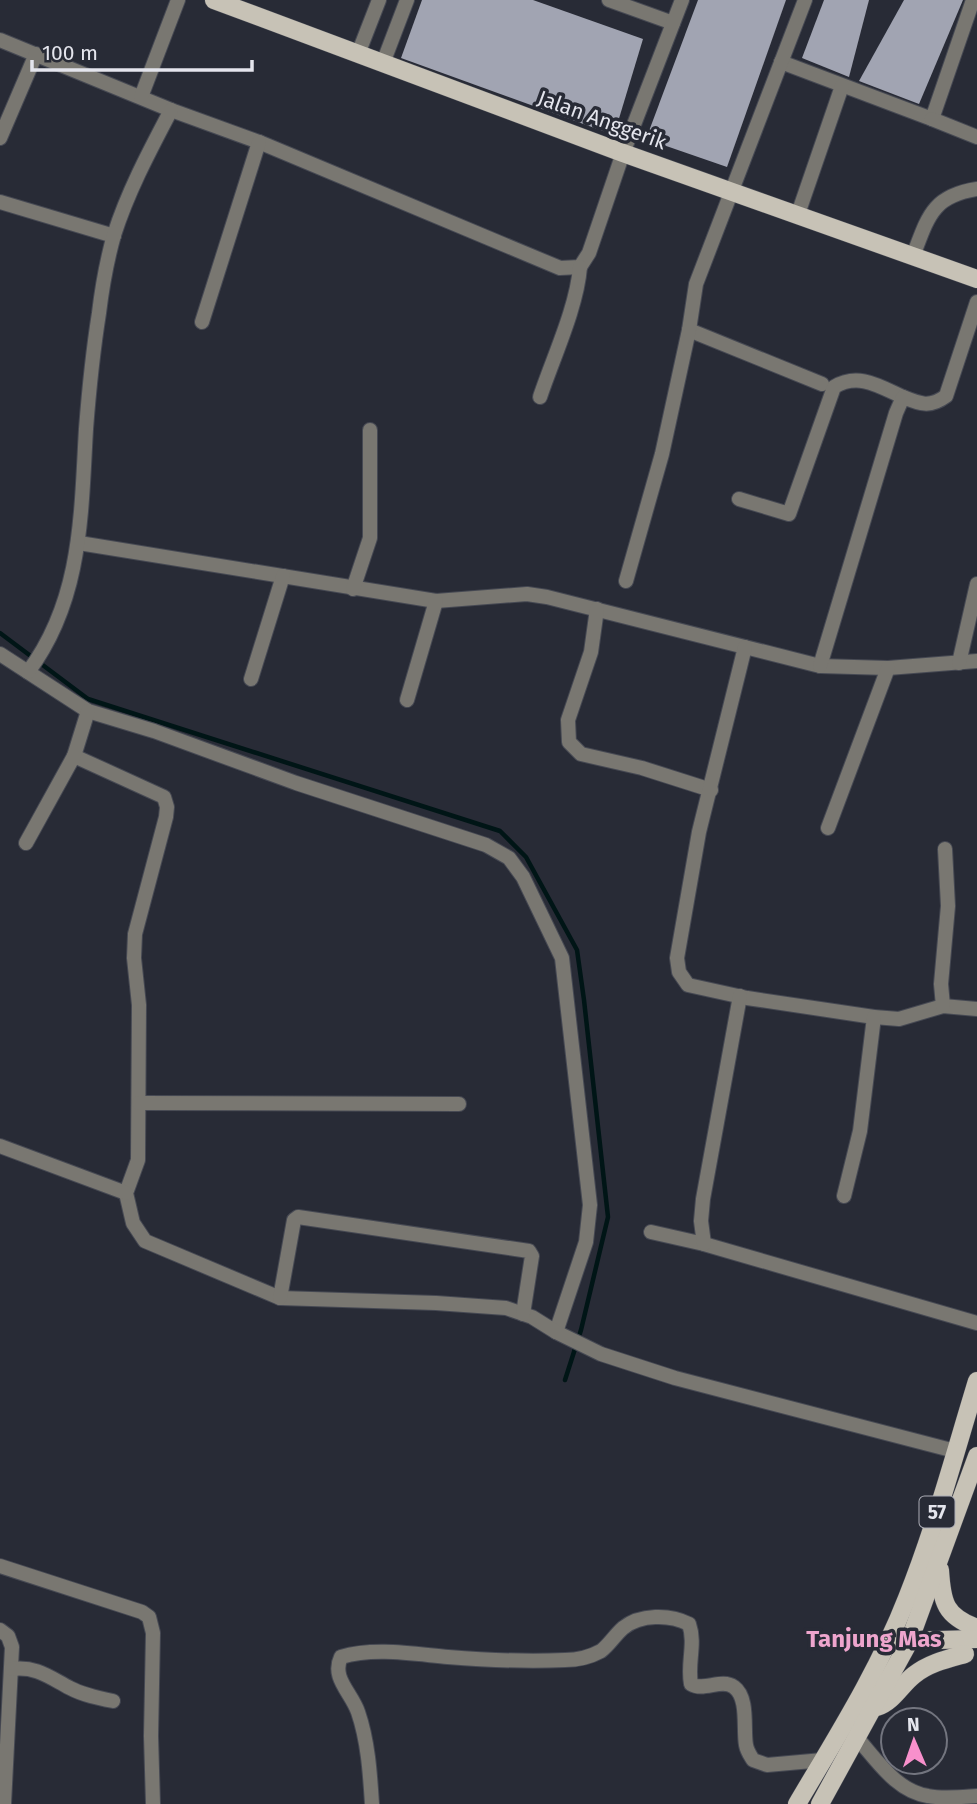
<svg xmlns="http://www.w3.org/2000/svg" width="977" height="1804" font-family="'Fira Sans',sans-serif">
  <rect width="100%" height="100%" fill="#282b36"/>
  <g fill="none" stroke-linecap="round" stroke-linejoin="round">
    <!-- stream -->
    <path stroke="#001516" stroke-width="4.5" d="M0,633L88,699L500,831L526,857L577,950L584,1000L608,1217L581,1330L565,1380"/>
  </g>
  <!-- building -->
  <g fill="#a1a4b2">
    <path d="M422,0H533L643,39L614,135L401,58Z"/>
    <path d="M698,0H786L727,167L646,139Z"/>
    <path d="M824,0H869L849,77L802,58Z"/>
    <path d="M904,0H963L919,104L859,81Z"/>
  </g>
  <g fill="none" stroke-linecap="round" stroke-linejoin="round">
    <defs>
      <g id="minor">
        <path d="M609,0L673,23"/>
        <path d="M0,40L171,110L259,142L560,268L580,267L589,253L623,153L682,0"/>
        <path d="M358,54L379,0"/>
        <path d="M781,62L932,119L973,0"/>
        <path d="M383,63L407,0"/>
        <path d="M141,97L178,0"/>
        <path d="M932,119L977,137"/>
        <path d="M0,138L36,54"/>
        <path d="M0,202L114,236"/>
        <path d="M798,214L842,86"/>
        <path d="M913,256C928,217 932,196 977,189"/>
        <path d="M202,322L259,142"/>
        <path d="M689,330L822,384"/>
        <path d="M540,397C553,358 577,307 580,267"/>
        <path d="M739,499L789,514L834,387C858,372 879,386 903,397"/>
        <path d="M79,543L436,601L527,594L547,597L820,666L888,668L977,661"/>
        <path d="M626,581L662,454L689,330L696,284L805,0"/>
        <path d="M353,589L370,538V430"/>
        <path d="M597,609L591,652L568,720L569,742L581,754L642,768L711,790"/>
        <path d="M745,647L699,832L677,958L679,972L688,985L747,998L874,1017L899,1019L943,1006L977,1009"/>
        <path d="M0,654L88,711L154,731L296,783L486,845L509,858L523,877L562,958L590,1205L586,1242L556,1332"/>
        <path d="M959,663L977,584"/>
        <path d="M820,666L896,413L903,397C920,404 930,408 946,396L977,302"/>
        <path d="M28,672C82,600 81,515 86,429C89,390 93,351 99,313C102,288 107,260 114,235C128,191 150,150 171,110"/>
        <path d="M251,679L283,576"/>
        <path d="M407,700L436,601"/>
        <path d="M74,756L164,797L167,807L166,817L135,934L134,958L139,1005L138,1160L126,1193L133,1223L145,1241L280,1298L436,1303L506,1308L532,1317L556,1332L601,1354L675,1378L955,1451"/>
        <path d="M828,828L888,668"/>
        <path d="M26,843L74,756L88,711"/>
        <path d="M943,1006L941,984L948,906L945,849"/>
        <path d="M139,1103L459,1104"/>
        <path d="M0,1146L126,1193"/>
        <path d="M844,1196L860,1131L874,1017"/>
        <path d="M651,1232L704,1244L977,1323"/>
        <path d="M704,1244L701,1221L703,1199L740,996"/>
        <path d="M280,1298L294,1220L298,1217L529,1251L532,1256L523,1314"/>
        <path d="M0,1566L142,1612L149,1617L153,1633L151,1736L153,1804"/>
        <path d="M0,1630L8,1636L12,1647L4,1804"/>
        <path d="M12,1669C36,1666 49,1677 70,1688C83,1695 98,1698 113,1701"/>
        <path d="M857,1738C877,1760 896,1791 928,1796C943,1799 961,1797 977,1796"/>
        <path d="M372,1804C370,1773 368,1741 358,1712C351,1692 331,1678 341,1657C374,1647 414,1654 448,1657C486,1660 526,1662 565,1660C577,1660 590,1657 601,1651C609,1645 615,1635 623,1628C640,1614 670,1614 689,1624C696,1644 687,1663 691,1684C704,1692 721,1678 734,1687C749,1698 743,1729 746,1745C747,1751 750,1755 753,1760L767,1765L823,1760"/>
      </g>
      <g id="major">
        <path d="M214,0L623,153L977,279"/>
        <path d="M940,1570C942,1603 945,1616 977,1628"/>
        <path d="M899,1641L977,1639"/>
        <path d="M877,1707C893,1702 901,1685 914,1675C929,1663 947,1659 965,1654"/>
        <path d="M797,1804C836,1738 879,1670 907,1598C935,1528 955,1453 977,1381"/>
        <path d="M820,1804L909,1642L977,1456"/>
      </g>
    </defs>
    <!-- minor casing -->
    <use href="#minor" stroke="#464953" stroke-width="16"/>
    <!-- major casing -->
    <use href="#major" stroke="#464953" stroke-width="19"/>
    <!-- minor -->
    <use href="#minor" stroke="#797771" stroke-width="14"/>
    <!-- major -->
    <use href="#major" stroke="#c7c2b6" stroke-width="18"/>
  </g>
  <g text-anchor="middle" stroke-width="7" stroke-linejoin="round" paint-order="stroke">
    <!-- shield labels -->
    <rect fill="#282b36" stroke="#acadb6" stroke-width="2" x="919.5" y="1496.5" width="35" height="31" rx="5"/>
    <g font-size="19" font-weight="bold" fill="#e4e5ed">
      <text x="937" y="1519">57</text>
    </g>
    <!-- street labels -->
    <g font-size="21" fill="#e4e5ed" stroke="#282b36">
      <text transform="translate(602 120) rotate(20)" y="7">Jalan Anggerik</text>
    </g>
    <!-- quarter labels -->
    <g font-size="24" font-weight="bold" fill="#eea5cd" stroke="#282b36">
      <text x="874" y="1647">Tanjung Mas</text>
    </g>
  </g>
  <!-- north arrow -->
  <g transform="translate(914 1741) rotate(358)"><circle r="33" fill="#282b36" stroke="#73757f" stroke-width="2"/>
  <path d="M0-5L12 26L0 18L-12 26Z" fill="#f890cc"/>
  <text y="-10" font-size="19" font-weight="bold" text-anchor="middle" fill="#e4e5ed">N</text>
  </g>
  <!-- scale -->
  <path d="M32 60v10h220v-10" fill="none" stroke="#e4e5ed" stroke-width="3.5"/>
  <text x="42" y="60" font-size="21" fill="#e4e5ed" stroke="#282b36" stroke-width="5" paint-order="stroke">100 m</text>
</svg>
